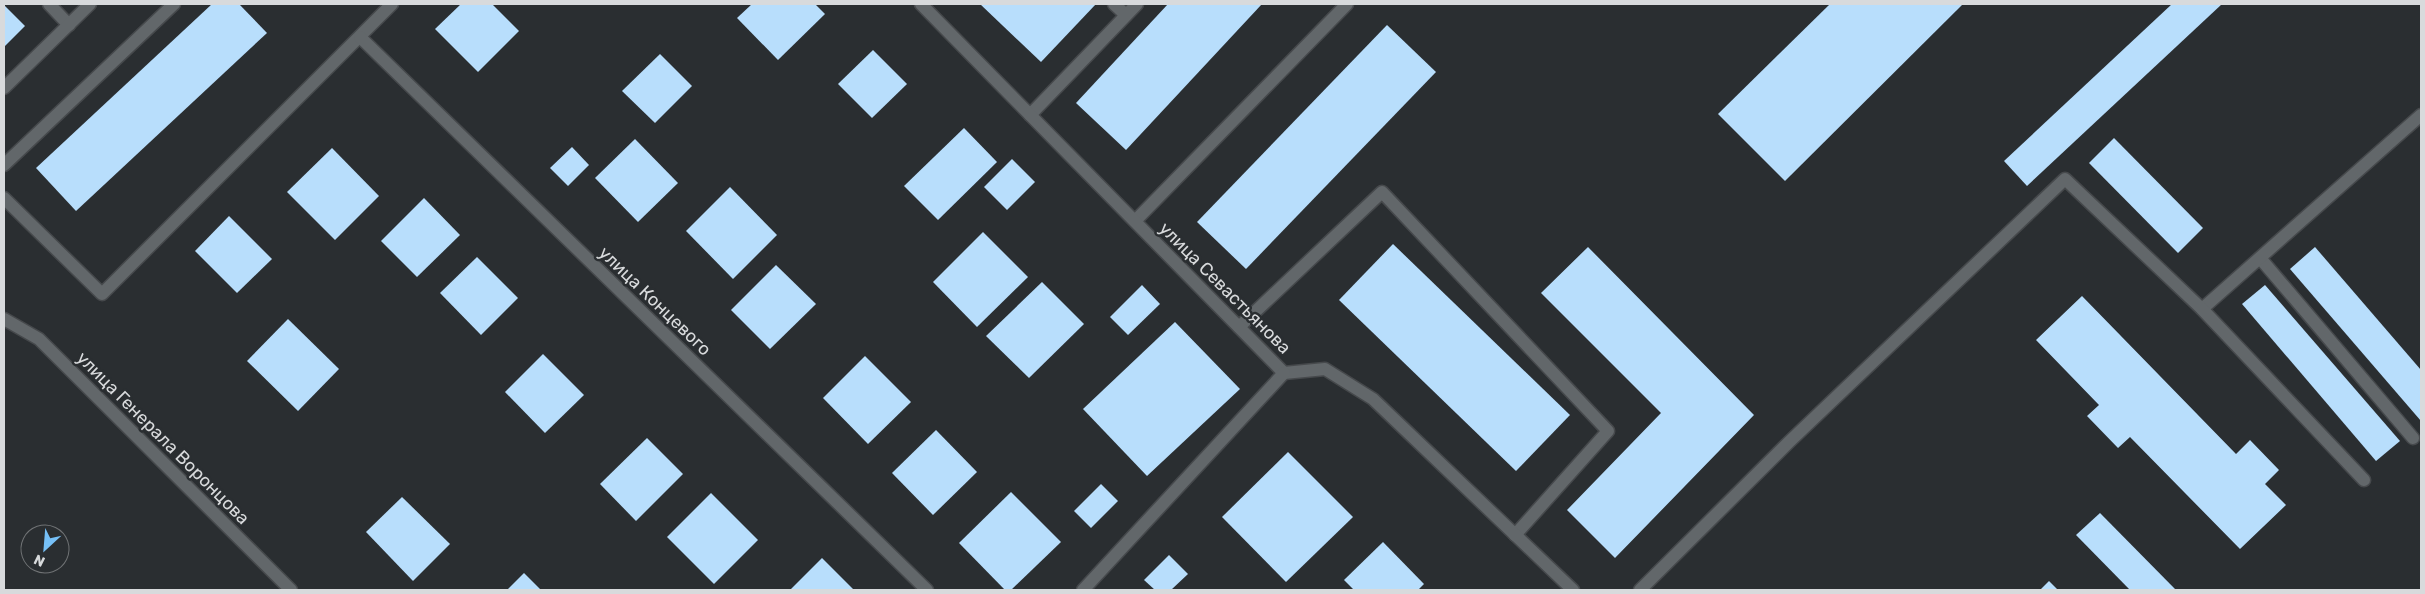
<svg xmlns="http://www.w3.org/2000/svg" width="2425" height="594" font-family="Rubik,sans-serif">
  <rect width="100%" height="100%" fill="#2a2e31"/>
  <!-- building -->
  <g fill="#b8defc">
    <path d="M212,4H239L267,33L76,211L36,168Z"/>
    <path d="M461,4H492L519,31L478,72L435,29Z"/>
    <path d="M752,4H815L825,14L778,60L737,18Z"/>
    <path d="M980,4H1096L1041,62Z"/>
    <path d="M1168,4H1262L1126,150L1076,103Z"/>
    <path d="M1830,4L1962,5L1785,181L1718,114Z"/>
    <path d="M2172,4H2222L2027,186L2004,161Z"/>
    <path d="M4,5L25,26L4,47Z"/>
    <path d="M1387,25L1436,72L1246,269L1197,222Z"/>
    <path d="M873,50L907,84L872,118L838,84Z"/>
    <path d="M660,54L692,86L655,123L622,91Z"/>
    <path d="M964,128L997,162L938,220L904,186Z"/>
    <path d="M2114,138L2203,228L2178,253L2089,163Z"/>
    <path d="M635,139L678,183L638,222L595,178Z"/>
    <path d="M572,147L589,165L568,186L550,168Z"/>
    <path d="M332,148L379,196L335,240L287,192Z"/>
    <path d="M1012,159L1035,182L1007,210L984,187Z"/>
    <path d="M730,187L777,235L733,279L686,231Z"/>
    <path d="M424,198L460,235L417,277L381,241Z"/>
    <path d="M229,216L272,259L237,293L195,251Z"/>
    <path d="M983,232L1028,277L977,327L933,282Z"/>
    <path d="M1393,244L1570,415L1516,471L1339,300Z"/>
    <path d="M1588,247L1754,415L1615,558L1567,510L1661,413L1541,293Z"/>
    <path d="M2315,247L2421,370V421L2290,269Z"/>
    <path d="M477,257L518,298L481,335L440,293Z"/>
    <path d="M776,265L816,304L770,349L731,310Z"/>
    <path d="M1042,282L1084,324L1029,378L986,336Z"/>
    <path d="M1142,285L1160,304L1128,335L1110,317Z"/>
    <path d="M2265,285L2400,441L2376,461L2242,304Z"/>
    <path d="M2082,296L2236,454L2250,440L2279,470L2265,484L2286,505L2240,549L2130,437L2118,448L2087,416L2099,405L2036,340Z"/>
    <path d="M288,319L339,369L298,411L247,361Z"/>
    <path d="M1175,322L1240,389L1147,476L1083,409Z"/>
    <path d="M543,354L584,395L545,433L505,392Z"/>
    <path d="M865,356L911,402L868,444L823,398Z"/>
    <path d="M936,430L977,472L933,515L892,473Z"/>
    <path d="M647,438L683,474L636,521L600,484Z"/>
    <path d="M1288,452L1353,517L1286,582L1222,517Z"/>
    <path d="M1101,484L1118,501L1091,528L1074,511Z"/>
    <path d="M1011,492L1061,542L1011,590H1005L959,543Z"/>
    <path d="M711,493L758,540L714,584L667,537Z"/>
    <path d="M402,497L450,544L413,581L366,532Z"/>
    <path d="M2100,513L2176,590H2130L2076,535Z"/>
    <path d="M1383,542L1424,584L1418,590H1354L1344,580Z"/>
    <path d="M1169,555L1188,574L1171,590H1155L1144,580Z"/>
    <path d="M822,558L854,590H790Z"/>
    <path d="M524,573L541,590H507Z"/>
    <path d="M2049,581L2058,590H2040Z"/>
  </g>
  <g fill="none" stroke-linecap="round" stroke-linejoin="round">
    <defs>
      <g id="lane">
        <path d="M49,4L69,25"/>
        <path d="M1114,4L1126,15"/>
        <path d="M4,88L90,4"/>
        <path d="M1030,115L1137,4"/>
        <path d="M4,165L174,4"/>
        <path d="M4,198L102,294L392,4"/>
        <path d="M1135,221L1347,4"/>
        <path d="M2260,258L2413,438"/>
        <path d="M2202,309L2421,115"/>
        <path d="M1239,327L1382,192L1608,431L1515,535"/>
        <path d="M1640,590L1789,442L2065,179L2202,309L2364,480"/>
      </g>
      <g id="street">
        <path d="M921,4L1284,373"/>
        <path d="M360,37L927,590"/>
        <path d="M4,319L39,339L291,590"/>
        <path d="M1284,373L1325,369L1373,399L1573,590"/>
        <path d="M1083,590L1284,373"/>
      </g>
    </defs>
    <!-- lane casing -->
    <use href="#lane" stroke="#46494c" stroke-width="15"/>
    <!-- street casing -->
    <use href="#street" stroke="#46494c" stroke-width="15"/>
    <!-- lane -->
    <use href="#lane" stroke="#62676a" stroke-width="12"/>
    <!-- street -->
    <use href="#street" stroke="#62676a" stroke-width="12"/>
  </g>
  <g text-anchor="middle" stroke-width="5" stroke-linejoin="round" paint-order="stroke">
    <!-- street labels -->
    <g font-size="18" fill="#d8dadc" stroke="#2a2e31">
      <text transform="translate(1225 288) rotate(45)" y="6">улица Севастьянова</text>
      <text transform="translate(655 301) rotate(44)" y="6">улица Концевого</text>
      <text transform="translate(163 438) rotate(45)" y="6">улица Генерала Воронцова</text>
    </g>
  </g>
  <!-- border -->
  <rect width="2425" height="594" fill="none" stroke="#d8dadc" stroke-width="10"/>
  <!-- north arrow -->
  <g transform="translate(45 549) rotate(206)"><circle r="24" fill="#2a2e31" stroke="#707375"/>
  <path d="M0-4L9 19L0 12L-9 19Z" fill="#76c0f7"/>
  <text y="-8" font-size="14" font-weight="bold" text-anchor="middle" fill="#d8dadc">N</text>
  </g>
</svg>
